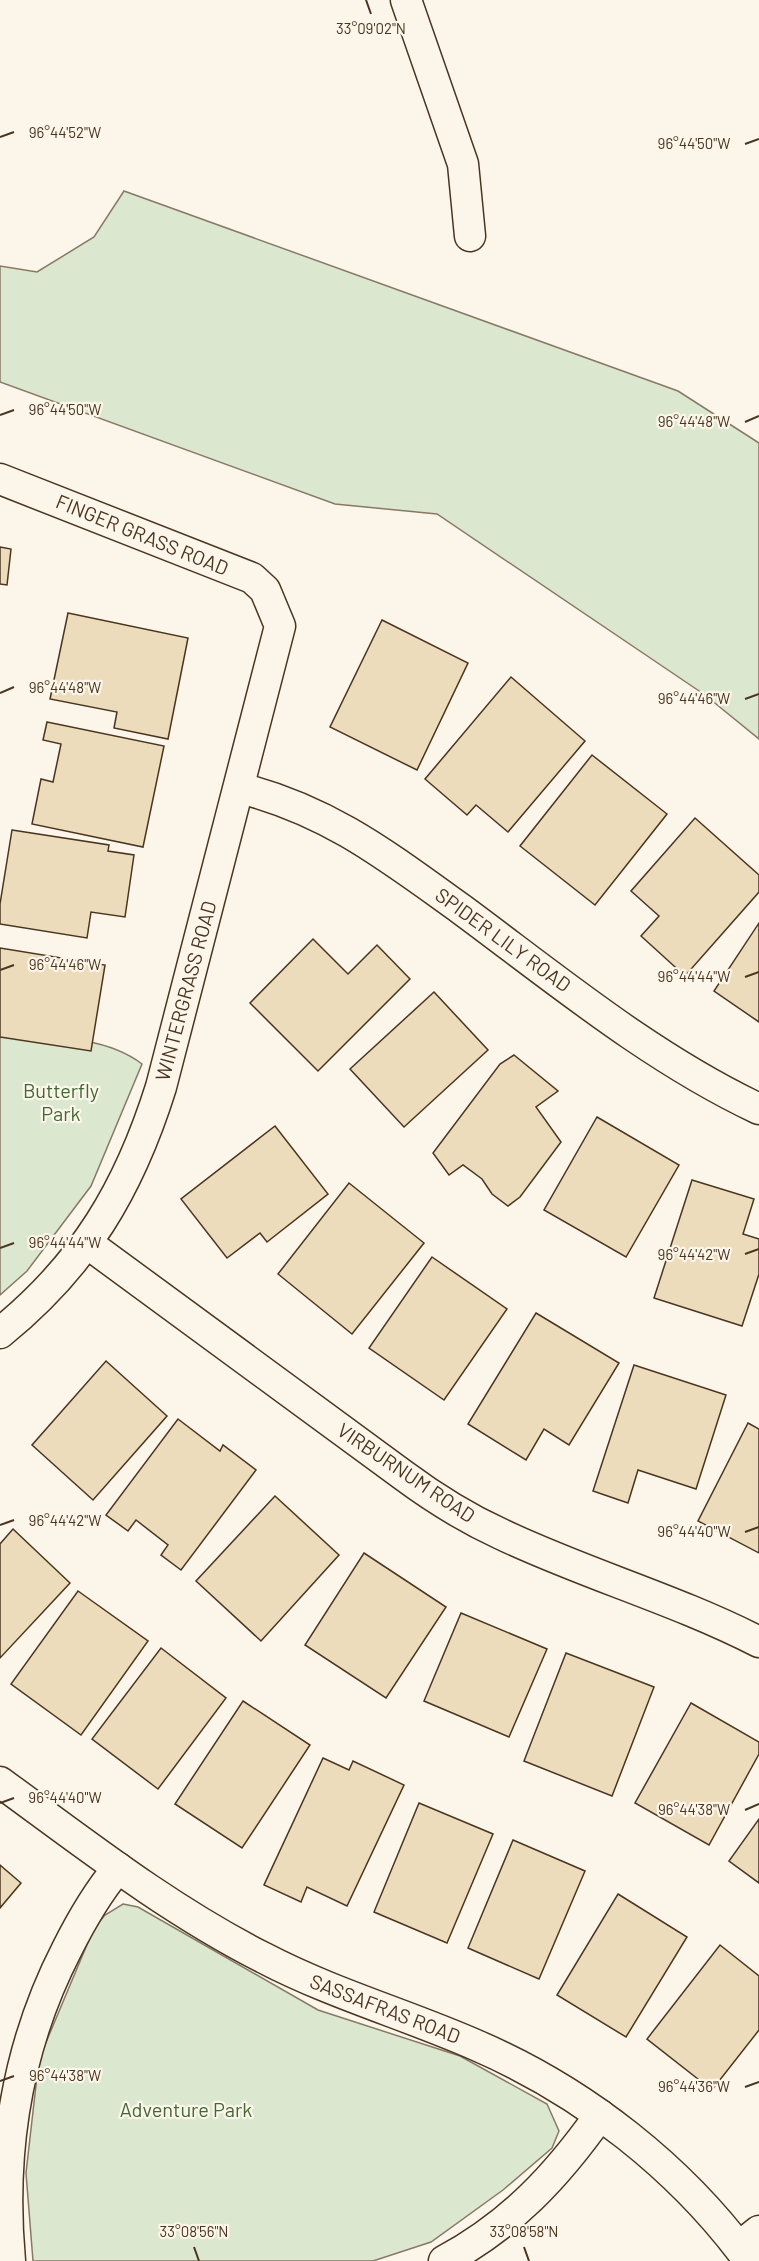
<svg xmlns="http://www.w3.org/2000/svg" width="759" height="2261" font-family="Barlow,sans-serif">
  <rect width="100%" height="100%" fill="#fbf6e9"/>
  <!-- green -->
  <g fill="#dce7d0" stroke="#887966" stroke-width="1.5">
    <path d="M124,191L678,391L759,443V739L705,695L437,514L335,504L0,382V266L37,272L94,237Z"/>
    <path d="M0,1035C47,1038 102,1034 142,1064L91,1186L27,1271L0,1295Z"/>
    <path d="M123,1904L138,1907L318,2010L460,2056L547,2104L559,2131L552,2148L503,2190L431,2242L373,2261H33L26,2173L39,2059L94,1928L105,1915Z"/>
  </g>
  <!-- building -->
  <g fill="#ecdcbc" stroke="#4a3520" stroke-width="1.5">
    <path d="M0,547L11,549L7,585L0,584Z"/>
    <path d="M68,613L188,638L168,739L114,728L117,712L50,699Z"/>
    <path d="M382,620L468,663L417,770L330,727Z"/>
    <path d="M511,677L585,741L508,832L476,805L467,815L425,779Z"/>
    <path d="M47,722L164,746L143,847L32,824L41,779L53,782L61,744L43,740Z"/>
    <path d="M592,755L667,814L595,905L520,846Z"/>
    <path d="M695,818L759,875V892L685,976L641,936L659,916L631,891Z"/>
    <path d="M12,830L109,845L108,851L134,855L125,917L91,912L87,938L0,924V904Z"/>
    <path d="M759,923V1022L714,991Z"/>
    <path d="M313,939L348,974L377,945L410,979L318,1071L250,1003Z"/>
    <path d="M0,948L105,965L91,1051L0,1037Z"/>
    <path d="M434,992L488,1050L404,1127L350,1069Z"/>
    <path d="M514,1055L558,1091L536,1107L561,1142L520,1197L508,1206L492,1194L482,1179L463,1165L449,1175L433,1153L500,1064Z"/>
    <path d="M597,1117L679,1165L626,1257L544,1210Z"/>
    <path d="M275,1126L328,1194L267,1242L260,1233L227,1258L181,1199Z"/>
    <path d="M692,1180L754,1199L743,1234L759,1239V1274L742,1326L654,1298Z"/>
    <path d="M349,1183L424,1243L352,1334L278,1274Z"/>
    <path d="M432,1257L507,1309L444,1400L369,1348Z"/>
    <path d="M536,1313L619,1363L569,1445L544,1429L526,1460L468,1424Z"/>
    <path d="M106,1361L167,1416L93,1500L32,1445Z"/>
    <path d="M634,1365L726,1395L696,1489L638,1470L628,1503L593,1491Z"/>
    <path d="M178,1419L220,1451L223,1445L256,1470L181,1570L161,1555L168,1545L136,1520L128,1531L106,1515Z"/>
    <path d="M748,1423L759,1429V1553L698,1521Z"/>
    <path d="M275,1496L339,1555L261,1641L196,1581Z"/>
    <path d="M13,1529L70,1583L0,1658V1544Z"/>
    <path d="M364,1553L446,1607L386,1698L305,1645Z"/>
    <path d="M78,1591L148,1641L81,1735L11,1684Z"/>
    <path d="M461,1613L547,1649L509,1737L424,1701Z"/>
    <path d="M161,1648L226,1698L158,1789L92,1739Z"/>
    <path d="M566,1653L654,1687L612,1796L524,1761Z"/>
    <path d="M243,1701L310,1745L242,1848L175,1804Z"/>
    <path d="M691,1703L759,1742V1754L709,1845L635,1803Z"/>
    <path d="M323,1758L349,1770L353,1761L404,1785L347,1906L307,1887L301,1902L264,1885Z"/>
    <path d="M419,1803L493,1834L447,1943L374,1912Z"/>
    <path d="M759,1819V1883L729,1861Z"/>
    <path d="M513,1840L585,1871L539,1979L468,1948Z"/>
    <path d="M0,1865L21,1883L0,1908Z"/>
    <path d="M618,1894L687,1937L626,2037L557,1995Z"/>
    <path d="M720,1945L759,1976V2030L712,2090L647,2039Z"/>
  </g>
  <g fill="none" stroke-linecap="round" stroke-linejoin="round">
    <defs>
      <g id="minor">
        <path d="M406,0L463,164L470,236"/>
        <path d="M0,479L252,578L265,590L280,626L161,1087C129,1189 84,1265 0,1333"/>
        <path d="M240,788C330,811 387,856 461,909C557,980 651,1058 759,1109"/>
        <path d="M87,1243L403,1475C434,1498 466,1518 501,1534C585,1574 675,1599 759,1642"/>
        <path d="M0,1782C85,1844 169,1910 264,1958C333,1994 408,2015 478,2046C584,2092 681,2168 749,2261"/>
        <path d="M739,2247L759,2231"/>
        <path d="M10,2261C0,2153 17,2046 67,1949C81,1921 98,1892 118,1868"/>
        <path d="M444,2261C512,2224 556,2177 600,2115"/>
      </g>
    </defs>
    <!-- minor casing -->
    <use href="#minor" stroke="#4a3520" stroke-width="33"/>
    <!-- minor -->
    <use href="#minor" stroke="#fbf6e9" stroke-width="30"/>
  </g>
  <!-- ticks -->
  <path fill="none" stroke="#4a3520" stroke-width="2" d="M366,0L371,14M0,137L14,132M745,144L759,139M0,415L14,410M745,422L759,416M0,693L14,687M745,699L759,694M0,970L14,965M745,977L759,972M0,1248L14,1243M745,1254L759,1249M0,1525L14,1520M745,1532L759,1527M0,1803L14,1798M745,1810L759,1804M0,2081L14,2076M745,2087L759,2082M194,2247L199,2261M524,2247L529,2261"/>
  <g text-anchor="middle" stroke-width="4.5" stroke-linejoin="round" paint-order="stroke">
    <!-- street labels -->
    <g font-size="20" fill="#4a3520" stroke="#fbf6e9">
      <text transform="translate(142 535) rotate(22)" y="7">FINGER GRASS ROAD</text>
      <text transform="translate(503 940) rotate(36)" y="7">SPIDER LILY ROAD</text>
      <text transform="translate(186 991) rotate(-75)" y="7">WINTERGRASS ROAD</text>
      <text transform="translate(406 1473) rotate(34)" y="7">VIRBURNUM ROAD</text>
      <text transform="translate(385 2009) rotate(21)" y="7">SASSAFRAS ROAD</text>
    </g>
    <!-- park labels -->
    <g font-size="20" fill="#436837" stroke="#fbf6e9">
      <text x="61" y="1098">Butterfly<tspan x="61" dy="23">Park</tspan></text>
      <text x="186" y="2117">Adventure Park</text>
    </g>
  </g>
  <g font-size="15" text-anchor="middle" fill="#4a3520" stroke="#fbf6e9" stroke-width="4.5" stroke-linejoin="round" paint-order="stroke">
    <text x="371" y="34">33°09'02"N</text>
    <text x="65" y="138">96°44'52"W</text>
    <text x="694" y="149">96°44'50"W</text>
    <text x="65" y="415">96°44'50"W</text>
    <text x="694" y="427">96°44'48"W</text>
    <text x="65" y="693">96°44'48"W</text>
    <text x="694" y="704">96°44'46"W</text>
    <text x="65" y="970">96°44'46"W</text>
    <text x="694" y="982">96°44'44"W</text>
    <text x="65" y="1248">96°44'44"W</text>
    <text x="694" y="1260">96°44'42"W</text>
    <text x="65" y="1526">96°44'42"W</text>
    <text x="694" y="1537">96°44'40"W</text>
    <text x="65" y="1803">96°44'40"W</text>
    <text x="694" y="1815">96°44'38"W</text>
    <text x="65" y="2081">96°44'38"W</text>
    <text x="694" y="2092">96°44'36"W</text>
    <text x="194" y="2237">33°08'56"N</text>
    <text x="524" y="2237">33°08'58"N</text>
  </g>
</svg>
